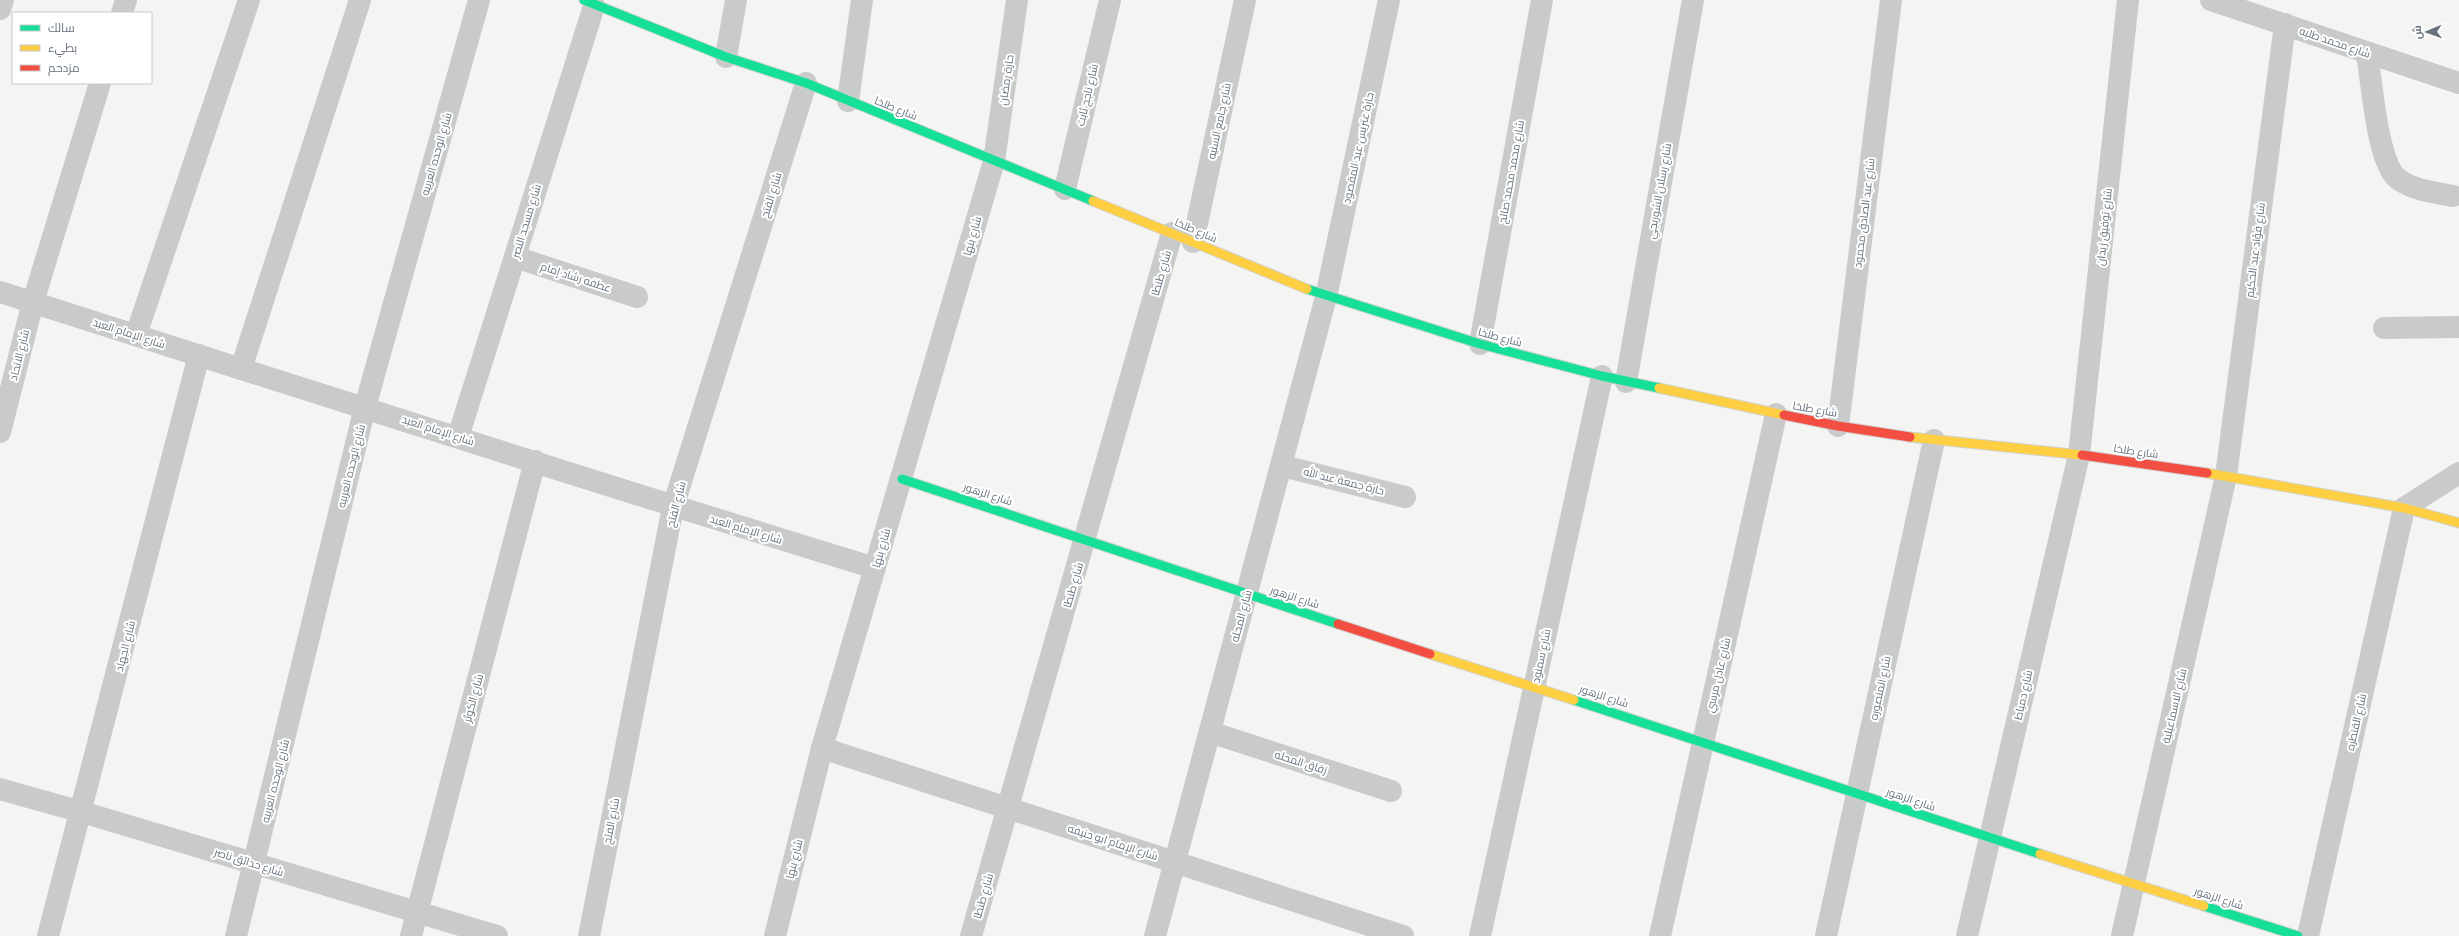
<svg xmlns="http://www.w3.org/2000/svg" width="2459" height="936" font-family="'Titillium Web',Cairo,sans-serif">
  <rect width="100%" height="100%" fill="#f4f4f3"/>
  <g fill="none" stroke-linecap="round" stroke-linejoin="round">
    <defs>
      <g id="fast">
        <path d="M584,0L726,57L806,83L1093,201"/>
        <path d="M1307,289L1480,344L1602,376L1659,388"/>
        <path d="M902,479L1338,624"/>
        <path d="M1574,700L2040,854"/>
        <path d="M2204,906L2298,936"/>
      </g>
      <g id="slow">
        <path d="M1093,201L1307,289"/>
        <path d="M1659,388L1784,415"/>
        <path d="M1910,437L2082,455"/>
        <path d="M2207,473L2404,508L2459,523"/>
        <path d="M1430,654L1574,700"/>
        <path d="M2040,854L2204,906"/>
      </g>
      <g id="jam">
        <path d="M1784,415L1838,426L1910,437"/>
        <path d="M2082,455L2207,473"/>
        <path d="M1338,624L1430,654"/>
      </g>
    </defs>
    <!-- fast casing -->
    <use href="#fast" stroke="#d1d2d2" stroke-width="11"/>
    <!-- slow casing -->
    <use href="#slow" stroke="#d1d2d2" stroke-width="11"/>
    <!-- jam casing -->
    <use href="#jam" stroke="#d1d2d2" stroke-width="11"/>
    <!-- street -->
    <g stroke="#c9caca" stroke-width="22">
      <path d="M2211,0L2459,83"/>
      <path d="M0,9L3,0"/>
      <path d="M122,13L126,0"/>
      <path d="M2367,54C2372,82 2377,163 2398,179C2414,191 2435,192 2453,196"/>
      <path d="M726,57L736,0"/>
      <path d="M848,101L862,0"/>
      <path d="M1065,189L1110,0"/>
      <path d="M1193,242L1245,0"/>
      <path d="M515,257L637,297"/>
      <path d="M0,292C292,385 583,479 875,568"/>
      <path d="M2384,328L2459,327"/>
      <path d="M136,335L249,0"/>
      <path d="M1480,344L1542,0"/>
      <path d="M241,369L360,0"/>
      <path d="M1626,382L1693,0"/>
      <path d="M1838,426L1891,0"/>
      <path d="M0,432L33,302L100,83"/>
      <path d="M458,437L594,6"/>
      <path d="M1283,466L1405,497"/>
      <path d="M1210,732L1391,791"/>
      <path d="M822,748L1403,936"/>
      <path d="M0,789L82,812L497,936"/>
      <path d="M48,936L199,355"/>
      <path d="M236,936L365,407L479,0"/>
      <path d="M411,936L535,461"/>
      <path d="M589,936L673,507L806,83"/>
      <path d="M775,936L822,748L994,161L1017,0"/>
      <path d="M971,936L1172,233"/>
      <path d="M1155,936L1326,297L1389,0"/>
      <path d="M1480,936L1602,376"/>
      <path d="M1660,936L1776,414"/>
      <path d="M1826,936L1934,440"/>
      <path d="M1967,936L2079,455L2128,0"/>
      <path d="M2122,936L2226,476L2285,24"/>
      <path d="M2308,936L2404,508L2459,473"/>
    </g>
    <!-- fast -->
    <use href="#fast" stroke="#16e098" stroke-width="9"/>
    <!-- slow -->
    <use href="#slow" stroke="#ffcf43" stroke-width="9"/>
    <!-- jam -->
    <use href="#jam" stroke="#f24e42" stroke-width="9"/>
  </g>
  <g text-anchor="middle" stroke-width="4" stroke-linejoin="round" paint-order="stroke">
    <!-- street labels -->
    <g font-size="11" fill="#68737f" stroke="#fff">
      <text transform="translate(2335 42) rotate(19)" y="4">شارع محمد طلبه</text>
      <text transform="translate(1006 80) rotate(-82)" y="4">حارة رمضان</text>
      <text transform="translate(1087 95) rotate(-77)" y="4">شارع ناجح ثابت</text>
      <text transform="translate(896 108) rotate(22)" y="4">شارع طلخا</text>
      <text transform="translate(1219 121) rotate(-78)" y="4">شارع جامع السنيه</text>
      <text transform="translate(1358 148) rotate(-78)" y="4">حارة عتريس عبد المقصود</text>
      <text transform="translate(436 154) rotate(-74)" y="4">شارع الوحده العربيه</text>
      <text transform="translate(1511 172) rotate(-80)" y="4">شارع محمد محمد صالح</text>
      <text transform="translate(1659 191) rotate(-80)" y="4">شارع رسلان الشوربجي</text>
      <text transform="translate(771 195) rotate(-73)" y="4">شارع الفتح</text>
      <text transform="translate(1864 213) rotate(-83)" y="4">شارع عبد الصادق محمود</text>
      <text transform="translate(526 221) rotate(-73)" y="4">شارع مسجد النصر</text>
      <text transform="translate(2104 227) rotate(-84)" y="4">شارع توفيق زيدان</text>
      <text transform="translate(1196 230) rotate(23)" y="4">شارع طلخا</text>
      <text transform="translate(972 236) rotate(-74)" y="4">شارع بنها</text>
      <text transform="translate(2255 250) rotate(-83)" y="4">شارع فؤاد عبد الحكيم</text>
      <text transform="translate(1161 273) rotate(-74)" y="4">شارع طنطا</text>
      <text transform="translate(576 277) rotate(18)" y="4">عطفه رشاد إمام</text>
      <text transform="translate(129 333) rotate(18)" y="4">شارع الإمام العبد</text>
      <text transform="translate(1500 337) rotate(15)" y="4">شارع طلخا</text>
      <text transform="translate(19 355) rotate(-76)" y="4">شارع الاتحاد</text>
      <text transform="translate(1815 409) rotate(10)" y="4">شارع طلخا</text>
      <text transform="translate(438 430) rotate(18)" y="4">شارع الإمام العبد</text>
      <text transform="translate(2136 451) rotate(8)" y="4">شارع طلخا</text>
      <text transform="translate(351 466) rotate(-76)" y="4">شارع الوحده العربيه</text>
      <text transform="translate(1344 481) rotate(14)" y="4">حارة جمعة عبد الله</text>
      <text transform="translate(988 494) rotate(18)" y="4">شارع الزهور</text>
      <text transform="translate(676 504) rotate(-75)" y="4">شارع الفتح</text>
      <text transform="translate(746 529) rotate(17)" y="4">شارع الإمام العبد</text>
      <text transform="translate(881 548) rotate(-74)" y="4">شارع بنها</text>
      <text transform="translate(1073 585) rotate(-74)" y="4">شارع طنطا</text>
      <text transform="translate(1295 597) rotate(18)" y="4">شارع الزهور</text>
      <text transform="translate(1241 616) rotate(-75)" y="4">شارع المحله</text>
      <text transform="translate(125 646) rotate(-76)" y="4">شارع الجهاد</text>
      <text transform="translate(1541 656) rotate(-78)" y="4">شارع سمنود</text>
      <text transform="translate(1718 675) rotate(-77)" y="4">شارع عادل مرسي</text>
      <text transform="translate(1880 688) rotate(-78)" y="4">شارع المنصوره</text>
      <text transform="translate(2023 695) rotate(-77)" y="4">شارع دمياط</text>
      <text transform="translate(1604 696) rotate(18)" y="4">شارع الزهور</text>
      <text transform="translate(473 698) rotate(-75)" y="4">شارع الكوثر</text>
      <text transform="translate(2174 706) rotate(-77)" y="4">شارع الاسماعيلية</text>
      <text transform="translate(2356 722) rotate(-77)" y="4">شارع القنطره</text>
      <text transform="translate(1301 762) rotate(18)" y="4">زقاق المحله</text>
      <text transform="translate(275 781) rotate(-76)" y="4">شارع الوحده العربيه</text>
      <text transform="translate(1911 799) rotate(19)" y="4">شارع الزهور</text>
      <text transform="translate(611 821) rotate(-79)" y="4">شارع الفتح</text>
      <text transform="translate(1113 842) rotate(18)" y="4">شارع الإمام ابو حنيفه</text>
      <text transform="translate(794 859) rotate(-76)" y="4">شارع بنها</text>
      <text transform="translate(249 862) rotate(17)" y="4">شارع حدائق ناصر</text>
      <text transform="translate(983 896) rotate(-74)" y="4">شارع طنطا</text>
      <text transform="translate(2219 898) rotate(18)" y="4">شارع الزهور</text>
    </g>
  </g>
  <!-- legend -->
  <rect x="12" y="12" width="140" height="72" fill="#ffffff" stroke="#c3c7cc"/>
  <rect x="20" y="25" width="20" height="6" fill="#16e098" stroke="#c3c7cc"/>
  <text x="48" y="32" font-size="12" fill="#68737f">سالك</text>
  <rect x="20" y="45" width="20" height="6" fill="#ffcf43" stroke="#c3c7cc"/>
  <text x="48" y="52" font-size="12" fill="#68737f">بطيء</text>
  <rect x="20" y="65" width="20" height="6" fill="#f24e42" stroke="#c3c7cc"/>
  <text x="48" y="72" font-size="12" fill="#68737f">مزدحم</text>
  <!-- north arrow -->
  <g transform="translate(2427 32) rotate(268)" stroke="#ffffff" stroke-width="3" paint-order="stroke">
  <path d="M0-3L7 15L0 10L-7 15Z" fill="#68737f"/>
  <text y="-6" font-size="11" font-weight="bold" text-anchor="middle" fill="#68737f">ش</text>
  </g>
</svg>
